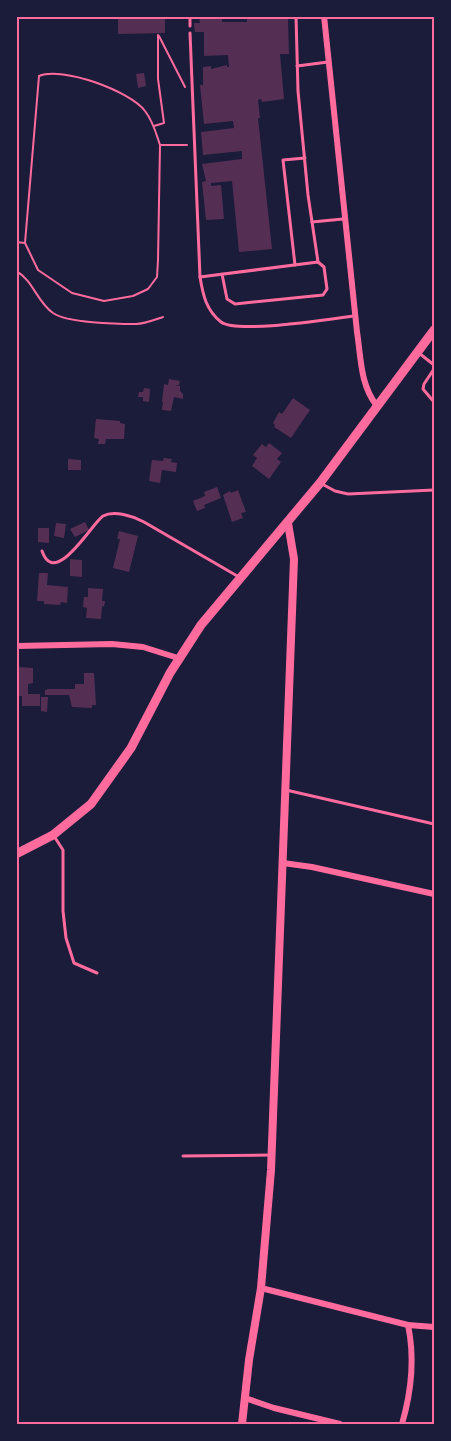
<svg xmlns="http://www.w3.org/2000/svg" width="451" height="1441" font-family="Lato,sans-serif">
  <rect width="100%" height="100%" fill="#1b1b3a"/>
  <!-- building -->
  <g fill="#542f53">
    <path d="M118,16H165V33L118,34Z"/>
    <path d="M247,16H284V19H288L289,54H280L284,99L262,102L261,99L258,100L260,118H258L272,249L239,252L232,181L211,183V186L221,185L224,219L206,220L202,182L206,181L202,164L242,159V151L203,155L201,132L234,128L233,121L204,124L200,85H203V67L211,66V69L227,65V67H229L228,55L204,56V32H195L194,23H200L199,17H222V22H247Z"/>
    <path d="M144,73L146,86L138,88L136,74Z"/>
    <path d="M169,379L180,381L179,385L175,386H180V391L183,394V399L174,397L171,411L162,410L163,402H162L164,384L168,385Z"/>
    <path d="M144,388L150,389L149,402L143,401V397H138L139,392H143Z"/>
    <path d="M293,398L310,410L291,438L274,427L275,425L273,423L279,412L282,414Z"/>
    <path d="M96,419L120,421V423L125,424L124,439H106L105,444H98L99,439L94,438Z"/>
    <path d="M269,443L282,453L277,459L281,462L269,479L252,466L257,458L253,455L262,444L266,447Z"/>
    <path d="M164,458L172,459L171,462L177,463L176,472L162,470L160,483L149,481L152,460L163,461Z"/>
    <path d="M68,459L81,460V470H68Z"/>
    <path d="M217,487L221,498L204,505L205,508L197,511L193,501L205,496L204,492Z"/>
    <path d="M238,490L246,512L241,513L243,518L232,522L223,495L230,491L231,493Z"/>
    <path d="M85,522L89,530L75,537L70,529Z"/>
    <path d="M56,523L66,524L64,538L54,536Z"/>
    <path d="M38,528H49V543L38,542Z"/>
    <path d="M119,531L138,536L129,572L113,568L120,539H117Z"/>
    <path d="M70,559L82,560V577L70,576Z"/>
    <path d="M39,573H48L47,585L68,587L67,603L61,602L60,605L44,604V601H37Z"/>
    <path d="M88,588L103,589L102,601H105L104,607L102,606L101,619L86,618L87,608L83,607L84,597H88Z"/>
    <path d="M18,667L33,668V683L28,684V694H40V706H22V696H16Z"/>
    <path d="M84,673H94L96,705H92V708L72,707L69,695H45V690L49,689H75V684H84Z"/>
    <path d="M41,697H48L47,712L41,711Z"/>
  </g>
  <g fill="none" stroke-linecap="round" stroke-linejoin="round">
    <!-- path -->
    <g stroke="#ff6b9d" stroke-width="2">
      <path d="M159,36L185,87"/>
      <path d="M154,126L164,123L158,79V35"/>
      <path d="M16,242L25,243L38,270L72,293L104,301L133,296L148,289L157,277L158,260L160,145H187"/>
      <path d="M25,243L39,76C62,66 130,91 145,111C153,121 156,133 160,145"/>
      <path d="M16,271C33,280 37,302 53,313C67,323 117,324 136,324C144,324 154,320 163,317"/>
    </g>
    <!-- service -->
    <g stroke="#ff6b9d" stroke-width="3">
      <path d="M296,16L298,91L308,195L318,262"/>
      <path d="M190,26V16"/>
      <path d="M190,33L200,277C203,295 206,310 221,322C238,334 329,319 354,316"/>
      <path d="M297,66L328,62"/>
      <path d="M312,222L343,219"/>
      <path d="M295,265L283,160L305,158"/>
      <path d="M200,277L318,262L324,267L327,289L323,295L235,304L227,299L222,274"/>
      <path d="M419,353L434,365"/>
      <path d="M434,369L424,384L423,389L434,402"/>
      <path d="M322,484L335,491L348,494L434,490"/>
      <path d="M42,551C55,589 92,523 103,516C114,510 133,516 144,522L239,577"/>
      <path d="M286,790L434,824"/>
      <path d="M54,836L63,850V911L66,938L74,963L97,973"/>
      <path d="M183,1156L270,1155"/>
    </g>
    <!-- minor -->
    <g stroke="#ff6b9d" stroke-width="6">
      <path d="M324,16L357,332C361,357 360,385 377,406"/>
      <path d="M16,646L112,644L143,647L178,658"/>
      <path d="M283,863L312,867L434,894"/>
      <path d="M261,1288L408,1325C415,1358 411,1393 402,1424"/>
      <path d="M408,1325L434,1327"/>
      <path d="M245,1398L274,1408L340,1424"/>
    </g>
    <!-- tertiary -->
    <path stroke="#ff6b9d" stroke-width="8" d="M242,1424L249,1360L261,1288L271,1170L294,559L288,523"/>
    <!-- secondary -->
    <path stroke="#ff6b9d" stroke-width="9" d="M16,854L53,835L91,804L131,748L170,673L201,625L320,483L434,330"/>
  </g>
  <!-- border -->
  <rect width="451" height="1441" fill="none" stroke="#1b1b3a" stroke-width="36"/>
  <rect x="18" y="18" width="415" height="1405" fill="none" stroke="#ff6b9d" stroke-width="2"/>
</svg>
